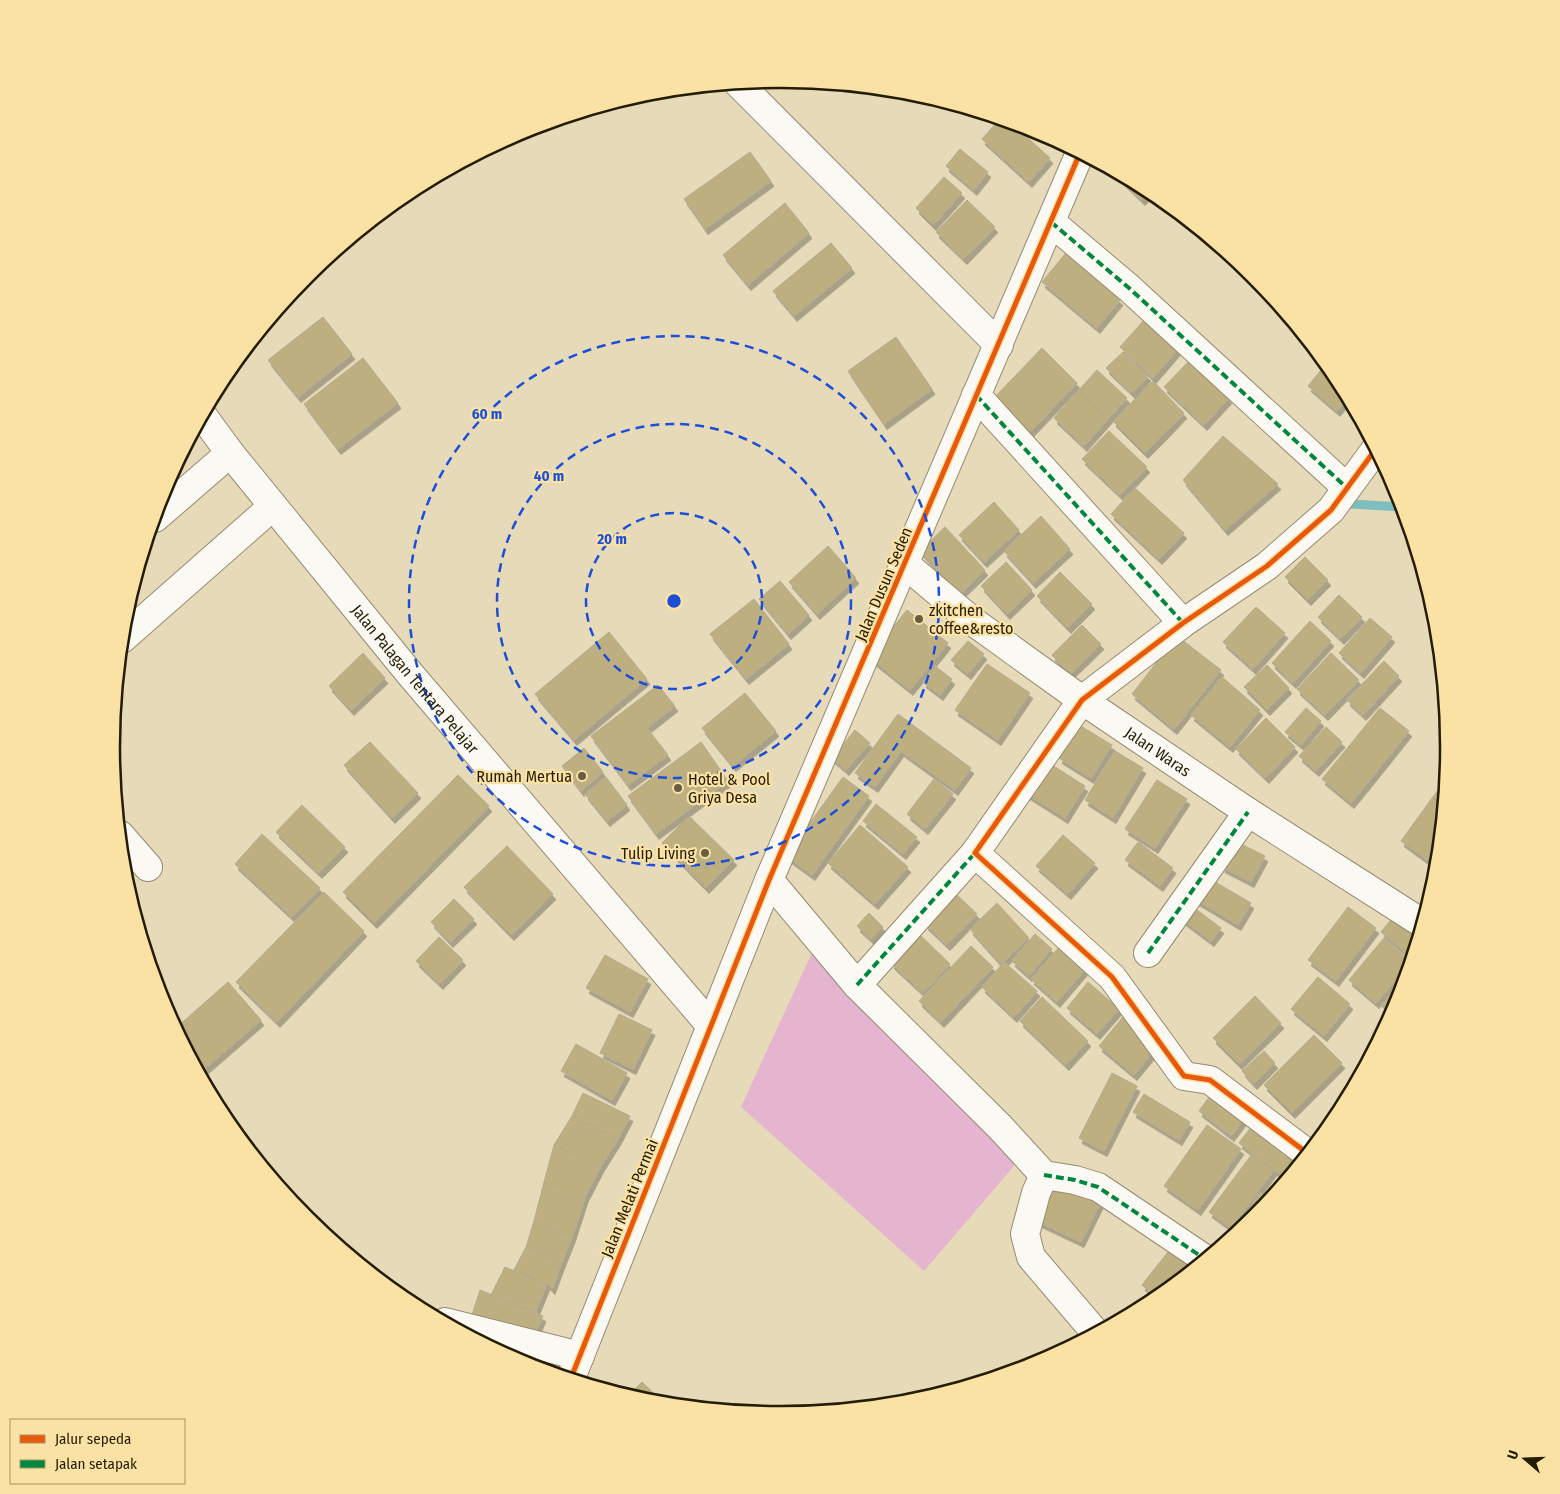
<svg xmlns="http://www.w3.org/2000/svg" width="1560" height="1494" font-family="'Fira Sans Condensed',sans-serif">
  <defs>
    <filter id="shadow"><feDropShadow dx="3" dy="5.5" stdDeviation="0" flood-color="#0004"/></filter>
  </defs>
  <rect width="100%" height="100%" fill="#e6dab9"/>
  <!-- green -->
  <path fill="#e5b4ce" d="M816,944L1020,1159L924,1271L741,1107Z"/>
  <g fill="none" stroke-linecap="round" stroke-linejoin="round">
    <!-- stream -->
    <path stroke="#7dbebf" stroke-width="9" d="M1343,498L1351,504L1402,507"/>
  </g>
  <!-- building -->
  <g fill="#bdaf80" stroke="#b4aa90" filter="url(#shadow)">
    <path d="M1000,119L1009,121L1050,158L1029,182L982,139Z"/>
    <path d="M960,149L988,172L974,190L946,166Z"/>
    <path d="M750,152L771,181L705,229L684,199Z"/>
    <path d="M1111,170L1151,191L1142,200Z"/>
    <path d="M944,177L962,193L933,225L916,208Z"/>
    <path d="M967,200L995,227L964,259L936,232Z"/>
    <path d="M785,203L809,233L748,285L723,255Z"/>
    <path d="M831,243L852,268L794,316L773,291Z"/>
    <path d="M1065,254L1120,300L1097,328L1042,282Z"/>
    <path d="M323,317L352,354L298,397L268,360Z"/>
    <path d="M1146,318L1179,348L1153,378L1120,347Z"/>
    <path d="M896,337L932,389L884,424L848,371Z"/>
    <path d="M1042,348L1077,383L1027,435L991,401Z"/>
    <path d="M1123,352L1148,376L1132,393L1106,368Z"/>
    <path d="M363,358L398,403L338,449L304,404Z"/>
    <path d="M1190,360L1229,398L1204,425L1164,387Z"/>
    <path d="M1326,364L1336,376L1348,398L1337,411L1308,386Z"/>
    <path d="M1097,370L1127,398L1108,419L1078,391Z"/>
    <path d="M1153,381L1184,413L1165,433L1133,401Z"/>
    <path d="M1078,391L1108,419L1084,446L1054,418Z"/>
    <path d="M1133,401L1165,433L1145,453L1113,421Z"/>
    <path d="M1109,431L1147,467L1120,495L1082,459Z"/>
    <path d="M1223,436L1278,484L1225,530L1183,480Z"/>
    <path d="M1135,488L1184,533L1159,559L1111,514Z"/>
    <path d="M994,502L1019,530L984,562L959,535Z"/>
    <path d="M1041,516L1070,549L1033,583L1004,551Z"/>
    <path d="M945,527L985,570L960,594L920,551Z"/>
    <path d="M828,546L856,578L817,614L789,582Z"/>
    <path d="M1305,557L1328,580L1308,600L1285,577Z"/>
    <path d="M1006,562L1032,590L1007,614L981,586Z"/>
    <path d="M1060,572L1092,604L1068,628L1037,596Z"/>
    <path d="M780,581L809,615L788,634L759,599Z"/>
    <path d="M1339,595L1362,617L1341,639L1318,617Z"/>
    <path d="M754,599L789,644L746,679L710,634Z"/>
    <path d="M1256,607L1285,633L1253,669L1223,642Z"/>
    <path d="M907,610L948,643L910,690L869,657Z"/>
    <path d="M1370,618L1392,637L1361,673L1339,653Z"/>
    <path d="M1310,621L1331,641L1293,683L1272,663Z"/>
    <path d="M1082,625L1101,644L1070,674L1052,655Z"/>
    <path d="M609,632L647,679L574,740L535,694Z"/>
    <path d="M1177,636L1221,670L1174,729L1132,694Z"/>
    <path d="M968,641L984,654L968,674L951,660Z"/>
    <path d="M363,653L385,678L351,710L329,686Z"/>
    <path d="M1331,653L1359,680L1325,715L1297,689Z"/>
    <path d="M1384,661L1399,676L1363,715L1347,700Z"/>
    <path d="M987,664L1030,693L998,740L955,710Z"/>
    <path d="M1267,665L1289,688L1267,710L1244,687Z"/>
    <path d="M935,666L952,679L940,695L923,682Z"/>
    <path d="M1222,677L1260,710L1230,747L1191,715Z"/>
    <path d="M658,685L675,706L647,728L668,755L628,785L591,736Z"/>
    <path d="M745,693L776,731L733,766L702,728Z"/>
    <path d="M1306,708L1321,721L1301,745L1285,732Z"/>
    <path d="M1380,708L1409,731L1369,781L1340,757Z"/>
    <path d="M898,714L971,768L955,790L901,751L875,787L855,773Z"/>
    <path d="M1266,718L1295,747L1266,778L1236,749Z"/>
    <path d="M1079,725L1112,745L1091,778L1059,758Z"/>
    <path d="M1326,727L1342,742L1316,771L1299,756Z"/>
    <path d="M855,730L870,743L846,770L832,758Z"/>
    <path d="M370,742L418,793L392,818L344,765Z"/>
    <path d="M701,742L728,781L656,834L628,796Z"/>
    <path d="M584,748L603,772L581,791L562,766Z"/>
    <path d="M1115,751L1143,768L1113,818L1085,800Z"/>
    <path d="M1340,757L1369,781L1351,803L1322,779Z"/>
    <path d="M1044,760L1085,786L1065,818L1024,792Z"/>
    <path d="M458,775L489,806L374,923L343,892Z"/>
    <path d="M606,777L627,805L607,821L585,794Z"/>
    <path d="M843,777L869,796L812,875L786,856Z"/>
    <path d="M934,779L953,794L925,829L907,814Z"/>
    <path d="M1157,780L1187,799L1155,848L1125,829Z"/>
    <path d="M1445,780L1443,800L1435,794Z"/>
    <path d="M1435,794L1443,800L1439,843L1427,860L1401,841Z"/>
    <path d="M876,804L917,837L903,854L863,821Z"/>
    <path d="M302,805L345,847L319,873L276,832Z"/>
    <path d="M689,816L734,860L706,888L662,843Z"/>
    <path d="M860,825L908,867L875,904L828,863Z"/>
    <path d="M262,834L320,888L292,917L235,864Z"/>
    <path d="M1063,835L1095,863L1068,894L1036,866Z"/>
    <path d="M1235,841L1265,856L1251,882L1222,867Z"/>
    <path d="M1138,842L1173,868L1160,886L1125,860Z"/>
    <path d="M507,846L553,894L511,935L464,887Z"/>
    <path d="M1205,876L1251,903L1238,925L1193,898Z"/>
    <path d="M324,892L364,931L277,1022L236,982Z"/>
    <path d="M954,892L977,914L947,945L925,924Z"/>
    <path d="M454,899L474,919L450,942L431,922Z"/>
    <path d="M997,903L1029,938L1001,964L970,929Z"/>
    <path d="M1193,907L1221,928L1211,941L1183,920Z"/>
    <path d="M1348,907L1376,928L1336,981L1308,960Z"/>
    <path d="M1398,911L1420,929L1411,957L1381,932Z"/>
    <path d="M869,913L883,927L871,939L857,926Z"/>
    <path d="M918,933L950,964L923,993L891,963Z"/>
    <path d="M1035,934L1052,949L1029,976L1012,961Z"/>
    <path d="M439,937L463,960L440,984L416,961Z"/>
    <path d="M1384,938L1410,961L1409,965L1376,1003L1349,980Z"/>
    <path d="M971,946L993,967L941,1022L919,1001Z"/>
    <path d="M1060,946L1086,968L1057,1002L1031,979Z"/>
    <path d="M605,955L648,979L630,1012L586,988Z"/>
    <path d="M1004,962L1037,991L1014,1017L982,987Z"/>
    <path d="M1318,977L1350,1004L1324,1036L1291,1009Z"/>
    <path d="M1405,978L1397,1003L1391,1014L1381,1006Z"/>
    <path d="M228,982L261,1020L200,1073L176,1028Z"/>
    <path d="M1088,982L1119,1009L1097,1034L1067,1008Z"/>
    <path d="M1255,996L1281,1023L1239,1064L1213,1038Z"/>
    <path d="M1042,997L1088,1041L1066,1065L1020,1021Z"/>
    <path d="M619,1014L652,1030L633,1069L600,1053Z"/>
    <path d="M1123,1017L1158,1046L1134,1075L1099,1046Z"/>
    <path d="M1314,1035L1342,1063L1292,1113L1264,1085Z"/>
    <path d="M576,1044L627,1073L612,1100L561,1071Z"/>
    <path d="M1264,1051L1275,1063L1254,1084L1242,1071Z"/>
    <path d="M1112,1073L1137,1086L1104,1151L1079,1138Z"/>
    <path d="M1217,1086L1250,1111L1231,1136L1199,1111Z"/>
    <path d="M1347,1088L1350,1091L1335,1118L1326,1130L1321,1126Z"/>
    <path d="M583,1093L630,1116L618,1139L572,1116Z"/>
    <path d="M1144,1094L1190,1122L1179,1140L1133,1112Z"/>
    <path d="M572,1116L618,1139L601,1166L554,1145Z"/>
    <path d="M1258,1118L1306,1155L1286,1179L1239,1143Z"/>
    <path d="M1207,1125L1241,1149L1198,1210L1164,1186Z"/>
    <path d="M554,1145L601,1166L585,1197L544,1182Z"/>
    <path d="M1252,1154L1274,1170L1231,1228L1209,1212Z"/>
    <path d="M544,1182L585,1197L572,1237L534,1221Z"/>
    <path d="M1057,1182L1100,1203L1081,1242L1039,1222Z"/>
    <path d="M1260,1193L1270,1199L1252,1220L1246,1225L1241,1222Z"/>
    <path d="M534,1221L572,1237L562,1262L526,1247Z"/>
    <path d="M1175,1243L1200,1263L1157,1298L1142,1285Z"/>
    <path d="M526,1247L562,1262L552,1289L547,1284L514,1270Z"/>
    <path d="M505,1267L547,1284L535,1313L491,1295Z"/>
    <path d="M480,1290L543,1316L532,1341L472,1315Z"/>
    <path d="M642,1382L660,1399L656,1403L628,1396Z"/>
  </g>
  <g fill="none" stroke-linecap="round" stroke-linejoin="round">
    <defs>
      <g id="minor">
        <path d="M738,83L999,345"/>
        <path d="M1051,222L1129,288L1347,488"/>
        <path d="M976,395L1183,623"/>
        <path id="s1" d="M203,416L230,453L410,674L711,1026"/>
        <path d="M155,518L230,453"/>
        <path id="s2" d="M905,564L971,620L1082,700L1248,812L1422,923"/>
        <path d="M122,639L273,506"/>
        <path d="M120,835L148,867"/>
        <path d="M769,880L857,985L1000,1127L1044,1175L1075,1180L1098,1187L1205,1259"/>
        <path d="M1148,953L1248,812"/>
        <path d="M857,985L975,853"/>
        <path d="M1307,1153L1210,1080L1184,1076L1112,977L975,853L1082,700L1183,623L1267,566L1331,510L1375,450"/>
        <path d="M1044,1175L1036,1193L1025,1234L1031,1257L1095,1332"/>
        <path d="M445,1322L580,1356"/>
        <path d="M571,1378L769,880L1080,153"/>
      </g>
    </defs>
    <!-- minor casing -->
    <use href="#minor" stroke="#958b71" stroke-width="30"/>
    <!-- minor -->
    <use href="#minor" stroke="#fbf9f4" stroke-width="28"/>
    <!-- quiet -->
    <g stroke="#00873e" stroke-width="4" stroke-dasharray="8 4" stroke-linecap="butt">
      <path d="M1051,222L1129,288L1347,488"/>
      <path d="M976,395L1183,623"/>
      <path d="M1148,953L1248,812"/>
      <path d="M857,985L975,853"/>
      <path d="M1044,1175L1075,1180L1098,1187L1205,1259"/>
    </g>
    <defs>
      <g id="cycleway">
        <path d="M1307,1153L1210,1080L1184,1076L1112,977L975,853L1082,700L1183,623L1267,566L1331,510L1375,450"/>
        <path d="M571,1378L769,880L1080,153"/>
      </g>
    </defs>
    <!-- cycleway casing -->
    <use href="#cycleway" stroke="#fae2a5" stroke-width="8"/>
    <!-- cycleway -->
    <use href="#cycleway" stroke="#e8590c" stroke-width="5"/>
  </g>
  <!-- distance rings -->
  <g fill="none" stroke="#1d4ed8" stroke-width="2.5" stroke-dasharray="9 6">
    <circle cx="674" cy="601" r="88"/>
    <circle cx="674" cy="601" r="177"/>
    <circle cx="674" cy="601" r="265"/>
  </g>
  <!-- markers -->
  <g fill="#695e43" stroke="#fae2a5" stroke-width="2">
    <circle cx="919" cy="619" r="5"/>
    <circle cx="582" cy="776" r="5"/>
    <circle cx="678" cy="788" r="5"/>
    <circle cx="705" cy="853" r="5"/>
  </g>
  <g text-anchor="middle" stroke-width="4.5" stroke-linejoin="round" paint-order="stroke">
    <!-- street labels -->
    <g font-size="16" fill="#251c04" stroke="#fae2a5">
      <text transform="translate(883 584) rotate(-67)" y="6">Jalan Dusun Seden</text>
      <text dy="6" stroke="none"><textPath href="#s1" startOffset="338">Jalan Palagan Tentara Pelajar</textPath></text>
      <text dy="6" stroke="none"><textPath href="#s2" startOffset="315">Jalan Waras</textPath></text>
      <text transform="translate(629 1198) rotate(-68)" y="6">Jalan Melati Permai</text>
    </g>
    <!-- poi labels -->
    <g font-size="16" fill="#251c04" stroke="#fae2a5" text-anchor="start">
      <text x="929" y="616">zkitchen<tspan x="929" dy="18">coffee&amp;resto</tspan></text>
      <text x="572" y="782" text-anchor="end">Rumah Mertua</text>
      <text x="688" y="785">Hotel &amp; Pool<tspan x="688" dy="18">Griya Desa</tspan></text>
      <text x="695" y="859" text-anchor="end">Tulip Living</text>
    </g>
  </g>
  <!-- crop -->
  <path d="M0 0H1560V1494H0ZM779 88H781A659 659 0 0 1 1440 747V747A659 659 0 0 1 781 1406H779A659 659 0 0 1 120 747V747A659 659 0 0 1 779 88Z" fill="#fae2a5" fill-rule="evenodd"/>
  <path fill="none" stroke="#251c04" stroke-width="2.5" d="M779 88H781A659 659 0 0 1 1440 747V747A659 659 0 0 1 781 1406H779A659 659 0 0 1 120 747V747A659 659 0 0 1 779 88Z"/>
  <circle cx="674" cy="601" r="8" fill="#1d4ed8" stroke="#fae2a5" stroke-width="2.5"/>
  <g font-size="15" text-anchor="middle" font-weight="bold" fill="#1d4ed8" stroke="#fae2a5" stroke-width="4.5" stroke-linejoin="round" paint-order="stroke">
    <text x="487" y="419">60 m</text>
    <text x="549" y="481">40 m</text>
    <text x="612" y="544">20 m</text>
  </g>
  <!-- legend -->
  <rect x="10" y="1419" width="175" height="65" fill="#fae2a5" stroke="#a59365"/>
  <rect x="20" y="1435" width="25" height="8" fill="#e8590c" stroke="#a59365"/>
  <text x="55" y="1444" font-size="15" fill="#251c04">Jalur sepeda</text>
  <rect x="20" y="1460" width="25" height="8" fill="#00873e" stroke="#a59365"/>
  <text x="55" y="1469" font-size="15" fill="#251c04">Jalan setapak</text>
  <!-- north arrow -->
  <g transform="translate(1525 1459) rotate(289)" stroke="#fae2a5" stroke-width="4" paint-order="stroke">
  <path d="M0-4L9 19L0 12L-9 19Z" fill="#251c04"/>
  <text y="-8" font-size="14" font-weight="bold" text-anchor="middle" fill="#251c04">U</text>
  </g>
</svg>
